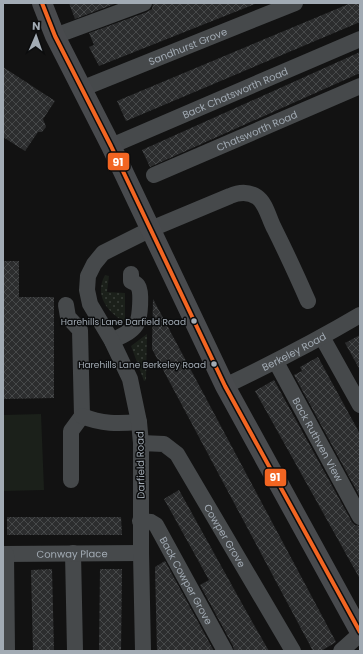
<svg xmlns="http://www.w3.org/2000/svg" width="363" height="654" font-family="Poppins,sans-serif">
  <defs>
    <pattern id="grass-dots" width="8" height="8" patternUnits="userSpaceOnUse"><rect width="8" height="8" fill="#1b201a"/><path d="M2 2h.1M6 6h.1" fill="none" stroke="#393e39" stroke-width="1.8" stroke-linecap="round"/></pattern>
    <pattern id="building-cross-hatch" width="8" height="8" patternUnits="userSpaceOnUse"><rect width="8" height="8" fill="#2c2d2e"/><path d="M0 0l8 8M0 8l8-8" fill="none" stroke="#47494a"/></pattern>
  </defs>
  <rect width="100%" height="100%" fill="#121212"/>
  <!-- grass -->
  <g fill="url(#grass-dots)">
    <path d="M105,275L109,276L107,292L125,293V322C107,312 94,295 105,275Z"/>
    <path d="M147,334L146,380L144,381L131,346Z"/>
  </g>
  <!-- green -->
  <path fill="#1b201a" d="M41,414L44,490L3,491V415Z"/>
  <!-- building -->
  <g fill="url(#building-cross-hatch)">
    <path d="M69,3H117L75,19Z"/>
    <path d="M153,3H255V4L99,66L89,47L94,45L89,33L147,12L152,9Z"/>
    <path d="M351,3H360V22L126,121L117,101Z"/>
    <path d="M360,52V73L150,167L142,150Z"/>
    <path d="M3,67L55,101L43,119L46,127L42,132H38L25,151L3,137Z"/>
    <path d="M3,261H19V297H54V398L3,399Z"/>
    <path d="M153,299L336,642L321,651H313L152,349Z"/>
    <path d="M360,335V370L345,343Z"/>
    <path d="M318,357L360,434V497L294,375L302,371L300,367Z"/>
    <path d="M274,380L352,522L355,525L360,526V579L255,391Z"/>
    <path d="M179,490L250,618L269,651H234L233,646L200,585L209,580L164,499Z"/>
    <path d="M7,517H121L122,535H7Z"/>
    <path d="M165,561L214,651H157L155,567Z"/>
    <path d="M52,569L54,651H33L31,570Z"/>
    <path d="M100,569H122L121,651H99Z"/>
  </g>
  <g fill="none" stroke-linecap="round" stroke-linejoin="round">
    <!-- minor -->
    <g stroke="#46494b" stroke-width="16">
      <path d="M55,36L144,3"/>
      <path id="s1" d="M81,89L295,3"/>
      <path id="s2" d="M111,146L360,39"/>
      <path id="s3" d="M154,175L360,86"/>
      <path d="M66,305L68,317L80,330L82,416L71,431V480"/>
      <path d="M322,337L360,405"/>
      <path d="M112,341C120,336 133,332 137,323C140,317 142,292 138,286C137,284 133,282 131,281V274"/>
      <path id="s4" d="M276,362L360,517"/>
      <path id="s5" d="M225,386C271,364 316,341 360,315"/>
      <path d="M82,416C102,424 117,424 139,422"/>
      <path id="s6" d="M141,443L164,444L177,454L293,651"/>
      <path id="s7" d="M140,521L151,522L156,525L225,651"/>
      <path d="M73,553L75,651"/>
      <path id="s8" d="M3,554L141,553"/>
      <path d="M6,554L7,651"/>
      <path d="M143,651L141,553V443L139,422L130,379L112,341L90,304L87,290L88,276L94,264L103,253L151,229L230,196C239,192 248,191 257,197C266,203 269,219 274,228C286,252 297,276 308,301"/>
      <path d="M341,651L360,634"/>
    </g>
    <!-- major -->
    <path stroke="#484a4d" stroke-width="20" d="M42,3L55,36L111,146L225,386L360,632"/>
    <defs>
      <path id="bus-1" d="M42,3L55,36L111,146L225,386L360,632"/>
    </defs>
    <!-- bus-1 casing -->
    <use href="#bus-1" stroke="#0c0d0e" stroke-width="7"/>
    <!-- bus-1 -->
    <use href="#bus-1" stroke="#f26522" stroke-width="4"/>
  </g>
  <!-- markers -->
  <g fill="#a2abb4" stroke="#0c0d0e" stroke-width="1.5">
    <circle cx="194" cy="321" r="3.5"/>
    <circle cx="214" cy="364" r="3.5"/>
  </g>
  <g text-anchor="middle" stroke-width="3" stroke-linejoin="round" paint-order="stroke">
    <!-- bus labels -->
    <g font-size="9" fill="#a2abb4" stroke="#0c0d0e" text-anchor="end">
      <text x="186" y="325">Harehills Lane Darfield Road</text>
      <text x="206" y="368">Harehills Lane Berkeley Road</text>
    </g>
    <!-- street labels -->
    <g font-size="10" fill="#a2abb4" stroke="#0c0d0e">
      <text dy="4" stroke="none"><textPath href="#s1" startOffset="115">Sandhurst Grove</textPath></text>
      <text dy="4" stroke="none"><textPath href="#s2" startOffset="135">Back Chatsworth Road</textPath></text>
      <text dy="4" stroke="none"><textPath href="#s3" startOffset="112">Chatsworth Road</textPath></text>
      <text dy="4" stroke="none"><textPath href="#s5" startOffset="77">Berkeley Road</textPath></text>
      <text dy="4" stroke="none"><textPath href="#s4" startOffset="88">Back Ruthven View</textPath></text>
      <text transform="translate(140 465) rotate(-91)" y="4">Darfield Road</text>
      <text dy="4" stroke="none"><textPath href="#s6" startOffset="134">Cowper Grove</textPath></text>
      <text dy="4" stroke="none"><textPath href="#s8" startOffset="69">Conway Place</textPath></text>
      <text dy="4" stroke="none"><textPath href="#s7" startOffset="80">Back Cowper Grove</textPath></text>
    </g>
  </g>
  <g stroke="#0c0d0e" stroke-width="1.5">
    <rect x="107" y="152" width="23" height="19" rx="4" fill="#f26522"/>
    <rect x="264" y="468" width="23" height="19" rx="4" fill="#f26522"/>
  </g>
  <g font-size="11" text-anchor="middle" font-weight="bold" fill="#fff">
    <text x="118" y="166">91</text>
    <text x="275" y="481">91</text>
  </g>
  <!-- border -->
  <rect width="363" height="654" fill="none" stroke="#a2abb4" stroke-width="8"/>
  <!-- north arrow -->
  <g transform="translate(36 36) rotate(2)" stroke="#0c0d0e" stroke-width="3" paint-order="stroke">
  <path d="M0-3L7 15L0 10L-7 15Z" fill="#a2abb4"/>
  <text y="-6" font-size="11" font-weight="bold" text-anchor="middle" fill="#a2abb4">N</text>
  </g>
</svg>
